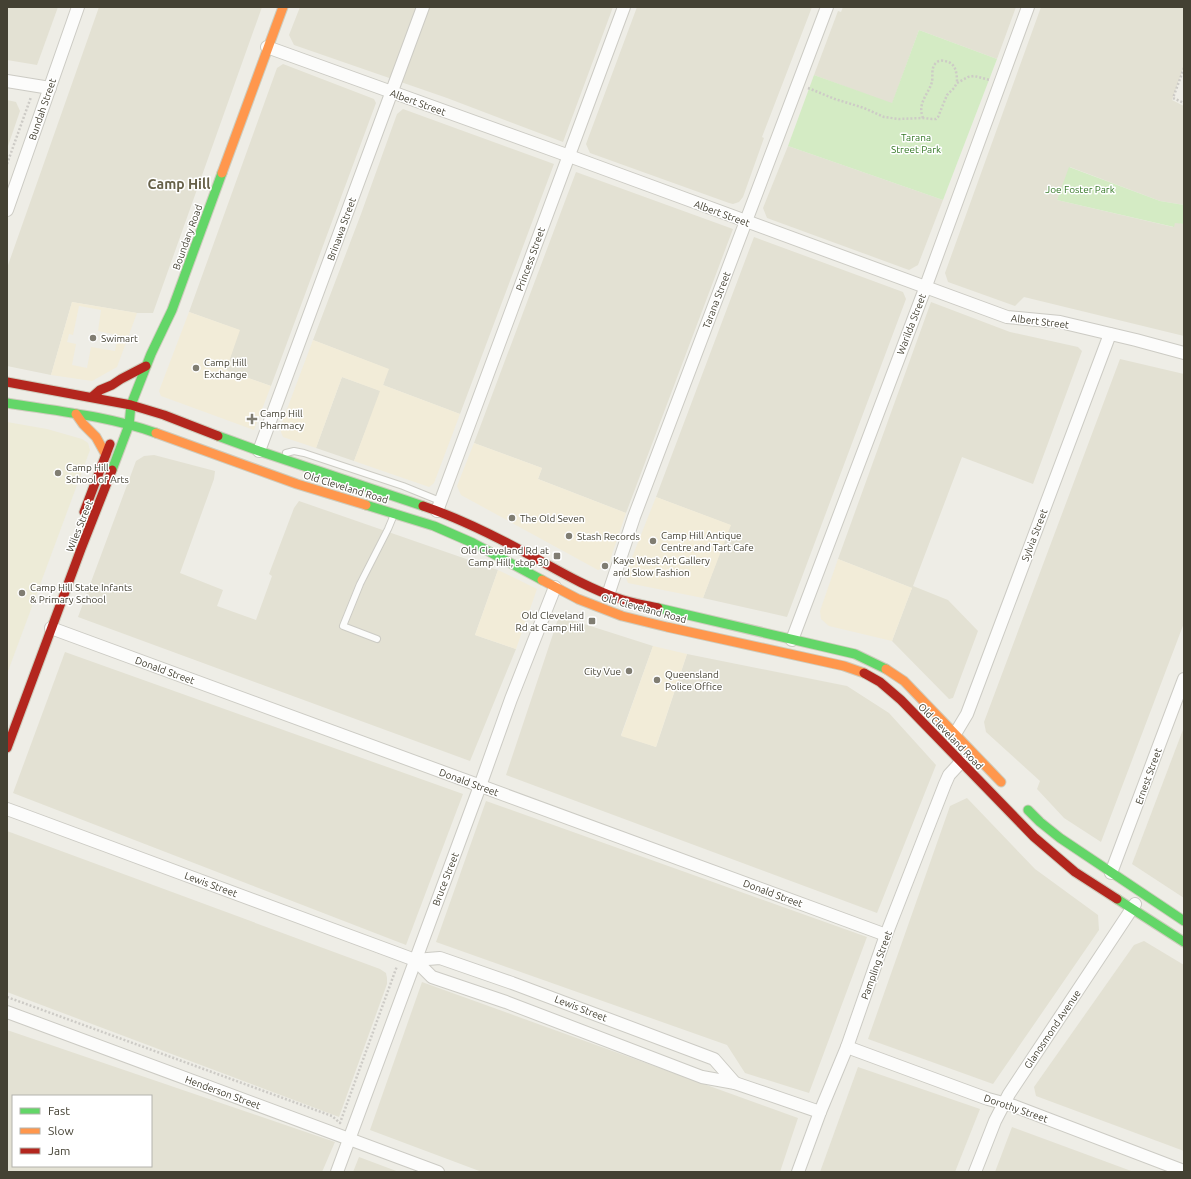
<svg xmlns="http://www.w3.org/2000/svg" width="1191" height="1179" font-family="Ubuntu,sans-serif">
  <rect width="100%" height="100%" fill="#eeede6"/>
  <!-- residential -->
  <g fill="#e3e1d3" fill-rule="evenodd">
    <path d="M7,7H58L37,65L7,60Z"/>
    <path d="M99,7H262L153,313H137L72,302L51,375L7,366V268Z"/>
    <path d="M300,7H613L563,142L447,98L294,45L289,35Z"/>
    <path d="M637,7H812L762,137L764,138L743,197L739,202L733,204L729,203L590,153L586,144Z"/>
    <path d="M843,7H1016L997,59L919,30L892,104L814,75L838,11L841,12Z"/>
    <path d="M1041,7L1184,8V66L1172,100L1184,106V205L1160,201L1070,167L1057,200L1173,227L1175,222L1184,224V336L1024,297L1015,306L948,282L945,273Z"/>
    <path d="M283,64L374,99L376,103L271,386L226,370L239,330L189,312L277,68Z"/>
    <path d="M7,100L16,102L20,111L7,149Z"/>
    <path d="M403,109L554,164L460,414L383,385L388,369L313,340L361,214L397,114Z"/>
    <path d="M788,146L943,200L918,265L909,270L767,218L763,208Z"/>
    <path d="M576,172L733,229L626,513L538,479L542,468L474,443Z"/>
    <path d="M754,237L903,292L906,299L787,617L703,598L730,525L656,497Z"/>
    <path d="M931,302L1010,332L1078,347L1082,351L1033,484L962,457L913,586L948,600L978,631L953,698L949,699L892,641L912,588L838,559Z"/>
    <path d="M1120,359L1184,374V623L1101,842L1064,818L1037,789L1040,781L986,732L984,722Z"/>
    <path d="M342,377L381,391L354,461L316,448Z"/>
    <path d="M154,455L215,471L214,479L180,573L223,590L217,606L256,620L272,576L269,574L294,508L299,501L498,570L475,635L516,649L470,761L78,617L136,461L144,456Z"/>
    <path d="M559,616L653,646L621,735L656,747L687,654L847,686L889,713L936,765L877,913L506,775Z"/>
    <path d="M65,652L463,794L406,945L13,793Z"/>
    <path d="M1184,727V898L1132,864Z"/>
    <path d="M967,798L1035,869L1098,915L1099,930L993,1084L868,1039L950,806Z"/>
    <path d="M486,801L867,937L809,1093L745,1073L727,1045L436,942Z"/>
    <path d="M7,831L380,969L386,973L387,978V984L339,1117L7,992Z"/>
    <path d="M1144,941L1184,965V1151L1036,1096L1034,1087L1134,945Z"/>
    <path d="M422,982L798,1118L780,1172H482L370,1130Z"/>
    <path d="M7,1030L335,1142L322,1172H7ZM13,1096H151V1166H13Z"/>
    <path d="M858,1067L980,1109L955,1172H820Z"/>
    <path d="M1012,1127L1134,1172H995Z"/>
    <path d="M359,1157L399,1172H353Z"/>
  </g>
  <!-- commercial -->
  <g fill="#f2ecd8" fill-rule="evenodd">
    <path d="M72,302L137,313L117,367L92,381L51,375ZM79,306L101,310L98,331L118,335L115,351L91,347L87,368L72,365L76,344L67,342L69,334L73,335Z"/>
    <path d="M189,312L240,330L226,370L271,386L254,430L161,396L159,391Z"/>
    <path d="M313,340L389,369L383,385L460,414L434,483L429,487L354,461L380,391L342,377L316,448L283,437L281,432V425Z"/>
    <path d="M474,443L542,468L538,479L626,513L608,566L598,570L461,495L457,486Z"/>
    <path d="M656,497L731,525L703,598L628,583L625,575Z"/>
    <path d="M838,559L912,588L892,641L829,626L821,619L820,611Z"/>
    <path d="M498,570L537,589L516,649L475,635Z"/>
    <path d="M653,646L687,654L656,747L621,736Z"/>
  </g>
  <!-- education -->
  <path fill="#edebd7" d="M7,422L47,429L82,439L88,443L90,450L7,674Z"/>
  <!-- green -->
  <g fill="#d4ebc4">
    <path d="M919,30L997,59L943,200L788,146L814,75L892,103Z"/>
    <path d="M1069,167L1160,201L1184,205V224L1175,223L1174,227L1057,200Z"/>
  </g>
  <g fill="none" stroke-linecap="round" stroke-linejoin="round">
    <defs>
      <g id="lane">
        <path d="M286,453L294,451L304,453L403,486L440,501"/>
        <path d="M377,639L343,626L360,584L388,529L393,517"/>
      </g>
      <g id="street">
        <path d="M267,47L561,153L1007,317L1060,322L1136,340L1184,353"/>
        <path d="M7,81L50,88"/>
        <path d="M7,210L78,7"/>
        <path d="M259,451L423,7"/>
        <path d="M437,511L624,7"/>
        <path d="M608,595L634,517L827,7"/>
        <path d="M51,628L886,935"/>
        <path d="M792,640L923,294L1028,7"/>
        <path d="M955,734L967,714L1110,334"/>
        <path d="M7,809L18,813L415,960L440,958L512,983L714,1059L735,1083"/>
        <path d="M1111,873L1184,679"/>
        <path d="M415,960L432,977L506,1002L702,1077L735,1083L820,1112"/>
        <path d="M7,1012L438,1172"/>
        <path d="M847,1047L988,1099L1014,1106L1184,1171"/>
        <path d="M337,1172L480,786L511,699L555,587"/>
        <path d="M798,1172L820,1112L847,1047L886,935L945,784L949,775L961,762"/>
        <path d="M975,1172L995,1121L1009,1094L1135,904"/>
      </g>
      <g id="fast">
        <path d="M7,403C57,411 108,416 156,433"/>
        <path d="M218,436L259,451L423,506"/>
        <path d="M112,470L129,425L131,405L151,354L172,310L222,173"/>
        <path d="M366,505L434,526L473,543L542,580"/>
        <path d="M658,608L855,654L886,669"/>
        <path d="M1028,810L1040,822L1060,838L1184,921"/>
        <path d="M1117,899L1184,942"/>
      </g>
      <g id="slow">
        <path d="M222,173L283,7"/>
        <path d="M76,414L83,424L96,437L106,455"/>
        <path d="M156,433L297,484L366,505"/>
        <path d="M542,580L578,599L622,616L667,627L844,666L864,673"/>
        <path d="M886,669L904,681L1001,782"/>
      </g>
      <g id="jam">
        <path d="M7,382L131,405L164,415L218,436"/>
        <path d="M92,397L100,390L112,385L121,379L146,366"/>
        <path d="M423,506C459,518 493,535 526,553C556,569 585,587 617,598C630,603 645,605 658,608"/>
        <path d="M84,512L110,444"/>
        <path d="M864,673L880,682L901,700L1034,837L1075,872L1117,899"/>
        <path d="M7,748L81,549L112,470"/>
      </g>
    </defs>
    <!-- lane casing -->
    <use href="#lane" stroke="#cccbc4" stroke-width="8"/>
    <!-- street casing -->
    <use href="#street" stroke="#cccbc4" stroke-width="14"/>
    <!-- fast casing -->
    <use href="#fast" stroke="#ceccbd" stroke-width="11"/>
    <!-- slow casing -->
    <use href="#slow" stroke="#ceccbd" stroke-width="11"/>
    <!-- jam casing -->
    <use href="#jam" stroke="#ceccbd" stroke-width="11"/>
    <!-- path -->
    <g stroke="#cdcbc6" stroke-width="2.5" stroke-dasharray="2 2" stroke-linecap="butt">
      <path d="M1184,68L1173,98L1184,103"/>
      <path d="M808,88L835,99L864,108L884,117L899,119L923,118L932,119H936L938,117L947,95L954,88L957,83L968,77L974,76L990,80"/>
      <path d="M923,118C917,103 928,95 932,82C933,76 931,69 935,64C937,61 941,60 944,61C956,62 957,73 957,83"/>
      <path d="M7,164L31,97"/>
      <path d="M7,997L332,1116L340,1123L397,966"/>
    </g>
    <!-- lane -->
    <use href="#lane" stroke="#fcfcfb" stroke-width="6"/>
    <!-- street -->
    <use href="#street" stroke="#fcfcfb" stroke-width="12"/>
    <!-- fast -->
    <use href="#fast" stroke="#63d668" stroke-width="9"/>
    <!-- slow -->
    <use href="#slow" stroke="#ff974d" stroke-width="9"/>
    <!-- jam -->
    <use href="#jam" stroke="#b3261e" stroke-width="9"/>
  </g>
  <!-- markers -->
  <g fill="#807d72" stroke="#fff" stroke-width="1.5">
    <circle cx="93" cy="338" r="4"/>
    <circle cx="196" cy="368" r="4"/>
    <path d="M250 413h4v4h4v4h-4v4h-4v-4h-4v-4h4z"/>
    <circle cx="58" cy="473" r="4"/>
    <circle cx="512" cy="518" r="4"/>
    <circle cx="569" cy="536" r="4"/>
    <circle cx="653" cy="541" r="4"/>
    <rect x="553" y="552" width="8" height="8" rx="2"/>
    <circle cx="605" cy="566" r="4"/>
    <circle cx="22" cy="593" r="4"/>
    <rect x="588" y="617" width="8" height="8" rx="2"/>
    <circle cx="629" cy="671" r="4"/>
    <circle cx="657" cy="680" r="4"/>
  </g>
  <g text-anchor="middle" stroke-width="3" stroke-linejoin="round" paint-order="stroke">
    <!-- street labels -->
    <g font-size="10" fill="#444133" stroke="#fff">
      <text transform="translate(418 102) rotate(20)" y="4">Albert Street</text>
      <text transform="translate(42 109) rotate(-71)" y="4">Bundah Street</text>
      <text transform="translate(722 213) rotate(20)" y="4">Albert Street</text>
      <text transform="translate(341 229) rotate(-70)" y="4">Brinawa Street</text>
      <text transform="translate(187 237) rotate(-70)" y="4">Boundary Road</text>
      <text transform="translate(530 259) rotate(-70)" y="4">Princess Street</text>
      <text transform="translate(716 300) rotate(-69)" y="4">Tarana Street</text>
      <text transform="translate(1040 321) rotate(7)" y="4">Albert Street</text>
      <text transform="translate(911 324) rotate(-69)" y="4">Warilda Street</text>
      <text transform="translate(346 487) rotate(17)" y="4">Old Cleveland Road</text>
      <text transform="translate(79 526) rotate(-68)" y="4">Wiles Street</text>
      <text transform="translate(1034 535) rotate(-69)" y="4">Sylvia Street</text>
      <text transform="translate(644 608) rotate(15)" y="4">Old Cleveland Road</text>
      <text transform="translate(165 670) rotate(20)" y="4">Donald Street</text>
      <text transform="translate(951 736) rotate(46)" y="4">Old Cleveland Road</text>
      <text transform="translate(1148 776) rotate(-70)" y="4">Ernest Street</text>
      <text transform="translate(469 782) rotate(20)" y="4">Donald Street</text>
      <text transform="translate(445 879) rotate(-69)" y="4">Bruce Street</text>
      <text transform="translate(211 884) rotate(20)" y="4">Lewis Street</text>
      <text transform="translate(773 893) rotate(20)" y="4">Donald Street</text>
      <text transform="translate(876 965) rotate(-70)" y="4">Pampling Street</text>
      <text transform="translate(581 1008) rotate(21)" y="4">Lewis Street</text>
      <text transform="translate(1052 1029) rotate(-56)" y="4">Glanosmond Avenue</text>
      <text transform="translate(223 1092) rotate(20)" y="4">Henderson Street</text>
      <text transform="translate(1016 1108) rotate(19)" y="4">Dorothy Street</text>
    </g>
    <!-- park labels -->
    <g font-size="10" fill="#337724" stroke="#fff">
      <text x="916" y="141">Tarana<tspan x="916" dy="12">Street Park</tspan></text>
      <text x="1080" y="193">Joe Foster Park</text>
    </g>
    <!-- poi labels -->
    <g font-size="10" fill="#444133" stroke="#fff" text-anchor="start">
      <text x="101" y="342">Swimart</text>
      <text x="204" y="366">Camp Hill<tspan x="204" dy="12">Exchange</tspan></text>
      <text x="260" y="417">Camp Hill<tspan x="260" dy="12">Pharmacy</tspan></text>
      <text x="66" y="471">Camp Hill<tspan x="66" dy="12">School of Arts</tspan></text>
      <text x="520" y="522">The Old Seven</text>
      <text x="661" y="539">Camp Hill Antique<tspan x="661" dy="12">Centre and Tart Cafe</tspan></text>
      <text x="577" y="540">Stash Records</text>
      <text x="549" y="554" text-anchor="end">Old Cleveland Rd at<tspan x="549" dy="12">Camp Hill, stop 30</tspan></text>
      <text x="613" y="564">Kaye West Art Gallery<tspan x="613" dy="12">and Slow Fashion</tspan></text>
      <text x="30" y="591">Camp Hill State Infants<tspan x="30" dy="12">&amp; Primary School</tspan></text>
      <text x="584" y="619" text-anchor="end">Old Cleveland<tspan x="584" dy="12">Rd at Camp Hill</tspan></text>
      <text x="621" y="675" text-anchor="end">City Vue</text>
      <text x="665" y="678">Queensland<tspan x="665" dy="12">Police Office</tspan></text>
    </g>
    <!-- district labels -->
    <g font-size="14" font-weight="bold" fill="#676149" stroke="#fff">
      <text x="179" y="189">Camp Hill</text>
    </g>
  </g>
  <!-- border -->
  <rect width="1191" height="1179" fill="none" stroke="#444133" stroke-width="16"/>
  <!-- legend -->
  <rect x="12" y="1095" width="140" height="72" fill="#ffffff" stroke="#b4b3ad"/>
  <rect x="20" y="1108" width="20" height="6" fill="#63d668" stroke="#b4b3ad"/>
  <text x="48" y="1115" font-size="12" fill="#444133">Fast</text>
  <rect x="20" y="1128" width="20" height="6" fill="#ff974d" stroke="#b4b3ad"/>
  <text x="48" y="1135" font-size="12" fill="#444133">Slow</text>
  <rect x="20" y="1148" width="20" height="6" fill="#b3261e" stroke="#b4b3ad"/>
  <text x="48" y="1155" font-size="12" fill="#444133">Jam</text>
</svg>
